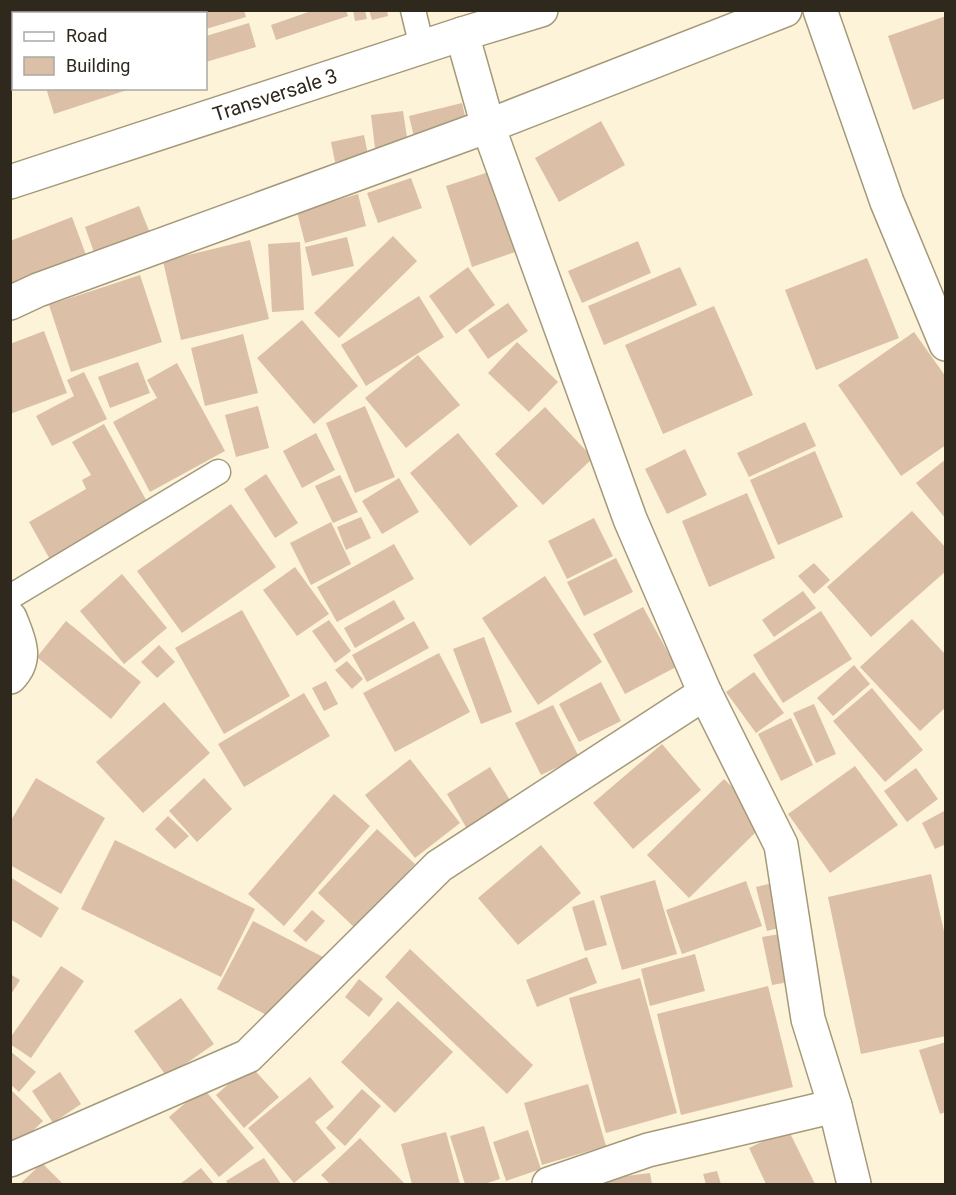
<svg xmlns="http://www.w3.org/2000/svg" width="956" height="1195" font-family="Roboto,sans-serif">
  <rect width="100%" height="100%" fill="#fdf3d8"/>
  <!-- building -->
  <g fill="#dcbfa7">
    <path d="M145,10H244L246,17L206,29V14H146Z"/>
    <path d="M314,10H346L348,16L276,40L271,25Z"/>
    <path d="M353,10H365L367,19L355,21Z"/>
    <path d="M369,10H387L388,16L372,20Z"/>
    <path d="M946,16V98L913,110L888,36Z"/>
    <path d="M249,23L256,47L206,62V36Z"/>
    <path d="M10,33L14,39V83L10,84Z"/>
    <path d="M46,88H130V89L54,114Z"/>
    <path d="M462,103L467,124L414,137L409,116Z"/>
    <path d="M403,111L408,144L375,148L371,115Z"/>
    <path d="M601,121L625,165L559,202L535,158Z"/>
    <path d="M364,135L368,155L335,162L331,142Z"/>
    <path d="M492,171L518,251L472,267L446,186Z"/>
    <path d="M411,178L422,208L378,223L367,193Z"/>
    <path d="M358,194L366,226L305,243L297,212Z"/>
    <path d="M139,206L150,233L95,255L85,227Z"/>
    <path d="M72,217L89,263L10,292V241Z"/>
    <path d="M393,236L417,261L339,338L314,313Z"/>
    <path d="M347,237L354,266L312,276L305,247Z"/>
    <path d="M250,240L269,319L181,340L163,261Z"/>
    <path d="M638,241L651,273L582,303L568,271Z"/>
    <path d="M300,242L304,310L272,312L268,244Z"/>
    <path d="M867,258L899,338L816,370L785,290Z"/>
    <path d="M468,267L495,305L456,334L429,296Z"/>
    <path d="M680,267L697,305L604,345L588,306Z"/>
    <path d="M140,275L162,342L71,372L49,305Z"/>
    <path d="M419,296L444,337L366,386L341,345Z"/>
    <path d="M508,303L528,331L488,359L468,330Z"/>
    <path d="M714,306L753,395L663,434L625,345Z"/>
    <path d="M302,320L358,386L314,424L257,358Z"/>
    <path d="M44,331L67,393L10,414V344Z"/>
    <path d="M914,332L946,377V445L901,476L838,385Z"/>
    <path d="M243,334L258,393L205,406L191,348Z"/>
    <path d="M517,342L558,382L529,412L488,373Z"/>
    <path d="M418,355L460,405L406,448L365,398Z"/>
    <path d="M138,362L150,393L110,408L98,377Z"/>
    <path d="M177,363L225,451L150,492L113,422L157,398L147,380Z"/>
    <path d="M84,372L107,419L52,446L36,416L74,396L67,380Z"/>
    <path d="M258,406L269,448L236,457L225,415Z"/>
    <path d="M365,406L395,477L355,493L326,423Z"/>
    <path d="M545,407L593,458L543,505L495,454Z"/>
    <path d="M805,422L816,446L749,477L737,453Z"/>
    <path d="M104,424L150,507L52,563L29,522L86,489L82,480L91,475L72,442Z"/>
    <path d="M316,433L335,470L302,488L283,451Z"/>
    <path d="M458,433L518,506L470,546L410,473Z"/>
    <path d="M685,449L707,495L667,514L645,469Z"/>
    <path d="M815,451L843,517L778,545L750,480Z"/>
    <path d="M946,459V519L916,483Z"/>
    <path d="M266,474L298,523L275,538L244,489Z"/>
    <path d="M340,475L358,512L333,523L315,486Z"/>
    <path d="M399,478L419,512L382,534L362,501Z"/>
    <path d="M747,493L775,558L709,587L682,521Z"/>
    <path d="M231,504L276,567L182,633L137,571Z"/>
    <path d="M912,511L946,548V571L871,637L827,587Z"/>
    <path d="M361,517L371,538L346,550L337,527Z"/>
    <path d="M594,518L613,556L567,579L548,541Z"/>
    <path d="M331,522L351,564L311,585L290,543Z"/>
    <path d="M394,544L414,579L337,622L317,587Z"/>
    <path d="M616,558L633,592L584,616L567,582Z"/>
    <path d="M814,563L830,580L814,594L798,576Z"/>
    <path d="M295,567L329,614L297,636L263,590Z"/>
    <path d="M122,574L167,628L124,664L80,611Z"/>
    <path d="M545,576L602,662L538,705L482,618Z"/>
    <path d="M803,591L816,608L774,637L762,620Z"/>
    <path d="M394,600L405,619L355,648L344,628Z"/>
    <path d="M643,607L676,667L625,694L593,634Z"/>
    <path d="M242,610L290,696L224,734L175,648Z"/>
    <path d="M821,611L852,659L783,703L753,655Z"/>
    <path d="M912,619L946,655V707L920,731L860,667Z"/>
    <path d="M329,620L351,651L335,663L312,631Z"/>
    <path d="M66,621L141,682L111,719L37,657Z"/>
    <path d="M414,621L429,648L367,682L352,655Z"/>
    <path d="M484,637L512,712L481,724L453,649Z"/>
    <path d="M159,645L175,662L157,678L141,662Z"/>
    <path d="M439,653L470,712L395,752L363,693Z"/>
    <path d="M347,661L363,679L352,689L335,670Z"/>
    <path d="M854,665L870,684L833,716L817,698Z"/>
    <path d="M754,672L784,713L756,733L726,692Z"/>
    <path d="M326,681L338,704L324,711L312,688Z"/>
    <path d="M601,682L621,721L579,742L559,704Z"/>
    <path d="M872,688L923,750L885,782L833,721Z"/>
    <path d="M304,693L330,736L244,787L218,744Z"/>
    <path d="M164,702L210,753L143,813L96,762Z"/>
    <path d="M814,704L836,754L816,763L793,713Z"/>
    <path d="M553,705L579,757L541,775L515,723Z"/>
    <path d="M791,718L813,765L781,781L758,734Z"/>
    <path d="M662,744L701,790L633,849L593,803Z"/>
    <path d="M410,759L460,823L415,858L365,795Z"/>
    <path d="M855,766L898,825L830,873L788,814Z"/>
    <path d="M490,767L511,802L467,829L447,794Z"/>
    <path d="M916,768L938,799L907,822L884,791Z"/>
    <path d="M36,778L105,818L61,894L10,865V822Z"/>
    <path d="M204,778L232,809L197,842L169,811Z"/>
    <path d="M724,779L767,821L689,898L647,855Z"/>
    <path d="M334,794L370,826L284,926L248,894Z"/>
    <path d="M946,810V844L935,849L922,823Z"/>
    <path d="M168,816L189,836L175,849L155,829Z"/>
    <path d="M377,829L415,864L355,928L318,893Z"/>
    <path d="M115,840L255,909L221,977L81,909Z"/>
    <path d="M541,845L581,893L518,945L478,898Z"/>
    <path d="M931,874L946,940V1036L861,1054L828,897Z"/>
    <path d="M10,877L59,908L41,938L10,919Z"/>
    <path d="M655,880L677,954L622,970L600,896Z"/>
    <path d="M746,881L762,926L682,954L666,910Z"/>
    <path d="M777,882L790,925L767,931L756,887Z"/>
    <path d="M594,900L607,945L585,951L572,907Z"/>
    <path d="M312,910L325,921L306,942L293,931Z"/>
    <path d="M253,921L323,957L302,996L280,1022L217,989Z"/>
    <path d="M786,933L795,981L772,985L762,937Z"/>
    <path d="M410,949L533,1065L507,1094L385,977Z"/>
    <path d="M695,954L705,991L650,1006L641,969Z"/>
    <path d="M587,957L597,983L537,1007L526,980Z"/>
    <path d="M61,966L84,981L31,1058L10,1044V1038Z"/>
    <path d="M10,974L20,980L10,996Z"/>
    <path d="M640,978L677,1113L606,1133L569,998Z"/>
    <path d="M359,979L383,999L369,1017L345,997Z"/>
    <path d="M768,986L793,1087L681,1115L657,1014Z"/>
    <path d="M181,998L214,1044L167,1077L134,1031Z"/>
    <path d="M398,1001L453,1052L395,1113L341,1062Z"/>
    <path d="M946,1042V1112L940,1114L919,1050Z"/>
    <path d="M10,1051L36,1072L19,1092L10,1084Z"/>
    <path d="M250,1065L279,1097L244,1128L216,1095Z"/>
    <path d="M60,1072L81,1104L53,1123L32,1091Z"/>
    <path d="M310,1077L334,1107L315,1122L336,1148L294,1183L248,1128Z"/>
    <path d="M588,1084L606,1146L542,1165L524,1103Z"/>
    <path d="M203,1088L254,1148L219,1177L169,1117Z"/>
    <path d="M10,1089L43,1121L10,1153Z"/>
    <path d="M362,1089L381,1106L345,1146L326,1128Z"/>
    <path d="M484,1126L500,1179L484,1184H465L450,1136Z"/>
    <path d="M788,1129L815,1184H766L749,1148Z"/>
    <path d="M528,1130L541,1169L506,1181L493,1142Z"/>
    <path d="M446,1132L460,1184H412L401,1144Z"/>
    <path d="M360,1138L405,1184H330L321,1175Z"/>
    <path d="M264,1158L281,1184H228L226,1181Z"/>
    <path d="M42,1163L63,1184H20Z"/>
    <path d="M201,1168L214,1184H180Z"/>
    <path d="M717,1171L721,1184H706L703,1174Z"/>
    <path d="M650,1173L652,1184H603L602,1179Z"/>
  </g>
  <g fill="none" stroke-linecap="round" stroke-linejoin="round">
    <defs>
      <g id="lane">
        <path d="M413,10L422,47"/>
        <path d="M10,597L218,472"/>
      </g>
      <g id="street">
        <path d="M462,34L488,126L630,519L705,693L781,845L808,1019L835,1106L854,1184"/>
        <path d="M10,303L38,290L488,126L785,10"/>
        <path d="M10,618C18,639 29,658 10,677"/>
        <path d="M10,1160L248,1056L439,866L705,693"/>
        <path d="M549,1184L648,1150L835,1106"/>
      </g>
      <g id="secondary">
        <path d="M820,10L887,202L946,344"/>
        <path d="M10,182L462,34L541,10"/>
      </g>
    </defs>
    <!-- lane casing -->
    <use href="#lane" stroke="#a49979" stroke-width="27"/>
    <!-- street casing -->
    <use href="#street" stroke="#a49979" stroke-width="36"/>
    <!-- secondary casing -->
    <use href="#secondary" stroke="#a49979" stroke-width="36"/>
    <!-- lane -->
    <use href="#lane" stroke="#fff" stroke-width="24"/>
    <!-- street -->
    <use href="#street" stroke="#fff" stroke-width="33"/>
    <!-- secondary -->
    <use href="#secondary" stroke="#fff" stroke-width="33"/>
  </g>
  <g text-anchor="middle" stroke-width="5" stroke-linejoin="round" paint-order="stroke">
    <!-- street labels -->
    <g font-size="20" fill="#2e291c" stroke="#fff">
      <text transform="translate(275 95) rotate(-18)" y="7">Transversale 3</text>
    </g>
  </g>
  <!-- border -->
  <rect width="956" height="1195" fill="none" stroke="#2e291c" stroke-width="24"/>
  <!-- legend -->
  <rect x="12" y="12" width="195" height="78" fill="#ffffff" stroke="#aba9a4" stroke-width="1.5"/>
  <rect x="24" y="32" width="30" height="9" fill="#ffffff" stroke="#aba9a4" stroke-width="1.5"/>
  <text x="66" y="42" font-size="18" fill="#2e291c">Road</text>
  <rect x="24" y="57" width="30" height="18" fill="#dcbfa7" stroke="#aba9a4" stroke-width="1.5"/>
  <text x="66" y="72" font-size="18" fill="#2e291c">Building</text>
</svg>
